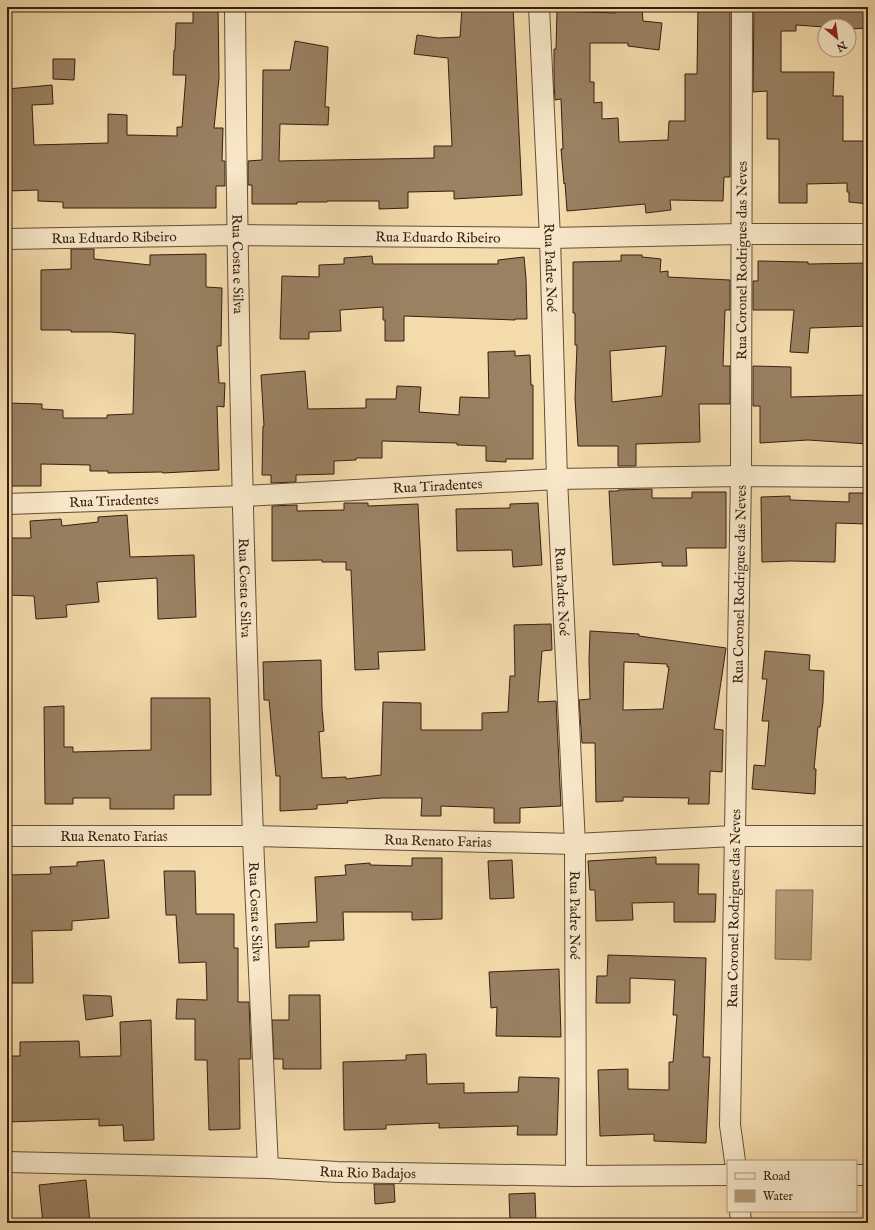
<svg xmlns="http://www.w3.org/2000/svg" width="875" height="1230" font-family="'IM FELL English',serif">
  <rect width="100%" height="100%" fill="#f4dbac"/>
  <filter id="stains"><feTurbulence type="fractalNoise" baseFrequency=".005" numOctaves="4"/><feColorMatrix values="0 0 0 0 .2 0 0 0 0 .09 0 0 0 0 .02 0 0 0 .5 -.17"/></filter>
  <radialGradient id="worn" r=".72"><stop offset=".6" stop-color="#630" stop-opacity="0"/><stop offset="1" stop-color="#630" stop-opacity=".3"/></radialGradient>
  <!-- water -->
  <path fill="#b39b77" stroke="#81694e" d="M776,890H813L811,960L775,959Z"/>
  <!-- building -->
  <g fill="#998162" stroke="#361f11" fill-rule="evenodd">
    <path d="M193,7H218L219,78L214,128H223L222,161H225V186H216V208H63V202L38,201V190L7,191V89L52,85L53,104L32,105L34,145L108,143V114L127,115V135L177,136V127H182L186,75H173L174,50H175L176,23H193Z"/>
    <path d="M462,7H513L522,195L454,199V191L408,192V208L379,209V201H327V202H297V204H252V185H248V161L262,160L263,70H290L295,41L328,47L325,107H329L328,125L280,124L279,161L434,158V146H452L448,58L414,54L417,35L438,38L460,37Z"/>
    <path d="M616,7H642L643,21L662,23L659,50L628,46V43H590V82H594V103L602,102V119L618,118L619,142L668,140L669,121H685V74H697L698,7H730V177H724L723,201L670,200L671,210L646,213L645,204L567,211L565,183L564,184L561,149H563L561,99L555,100L554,83V49H556L557,11L616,13Z"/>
    <path d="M754,7H868V28L849,29V26L825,27L796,25V31H781V72H834L833,96H843V141H868V204L849,202V192H847V183L807,184V203H779V139H767V91L753,92Z"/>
    <path d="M53,59H75L74,80L53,79Z"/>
    <path d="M71,249H94V259L150,265V255L206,254V287L222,288L221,346H217L219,383H225L224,407L217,406L219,470L163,473L162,472L108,473V471H90V465L41,464V486H7V403L42,404V409L63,410V418H107V415L133,414L135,334L111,332H71V330H41V270L71,269Z"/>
    <path d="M621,255H642V257L661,259L660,272L668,271V277L730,280V310H725L723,366H730V404H699L700,442L636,444V466H618V446H578L575,398L577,345H575V313H573V262L621,261ZM666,346L662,396L612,402L610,351Z"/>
    <path d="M372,256L373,264H498V260L524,257L526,278L527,319H515V320L404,316V341H385V320H383V307L340,310L341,331L309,332V339H280L282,276L319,277V265L344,264V258Z"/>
    <path d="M758,261L808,262V264L868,263V326L810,328L808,353L790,352L794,310H753V281H758Z"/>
    <path d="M515,351V356L530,355L531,385H533V459H506V462L486,461V446L457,445V443L382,441V458H356V460L334,461V474L296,475V482L271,483V475H262L263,426H264L261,375L305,371L308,409L366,408V399H396L397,386L421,387L419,412L459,415L460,397L489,398L488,352Z"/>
    <path d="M753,366L791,367V397L868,395V444L808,440L760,443V406H753Z"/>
    <path d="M652,489V498H692V492H726V548H686L687,566H662V562L613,565L609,491H618V490Z"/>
    <path d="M849,493H868V524L836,523L835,562L791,561L762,562L761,497L790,496V500L849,502Z"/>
    <path d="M344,503H368V506L418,504L425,650L378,652L379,669L355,670L351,570H346V562H322V560L272,561V506L297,505V511L344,510Z"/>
    <path d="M538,503L542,565L513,567L512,550L457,551L456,509L510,508V504Z"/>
    <path d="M127,515L130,557L194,555L196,617L158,619L157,578L97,582L99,602L66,605L67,617L36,619L34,596L7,595V538H31L30,521L61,519L62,526L98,522V517Z"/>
    <path d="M551,624L552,650L542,651L538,702L556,701L561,806L520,808V823H494V808L441,806V816H421L422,798H381L347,801L348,803L317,805V809L280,811V776H276L269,700H264L263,662L321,660L322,709L324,731L319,732L322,778L346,777V779L381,775L383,702L421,703V730H482V713L508,712L510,676H515L514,625Z"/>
    <path d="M590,631L639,634V636L726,648L714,729L723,730L722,772L710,771L709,804H688L689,798L623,797V801L596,802L595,743H582L579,700L590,699L589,660ZM624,662L667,664V667H669L663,709L623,710Z"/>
    <path d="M765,651L810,655L809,670L824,671L823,702L820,727H818L814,769H816L815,794L752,789L754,765L765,766L769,721H762L767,679H762Z"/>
    <path d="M151,698H210L211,795H174V809H110V798H73V804H45L44,707L64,706V747H73V752L151,750Z"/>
    <path d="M656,857V864H699L698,894H716L715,922H674V902L632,903L633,920L596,921L595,890H590L588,861Z"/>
    <path d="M412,858H442V919L412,920V912H343L344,940L309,941V947L276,948L275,924L317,922L315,877L346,875L345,865L370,863V865L412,866Z"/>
    <path d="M104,860L109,918L72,921V930L32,931L33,983H12L9,875L51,874L50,867L77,866V862Z"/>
    <path d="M512,860L514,898L490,899L488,861Z"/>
    <path d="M164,871H195L196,914H234V948H238V1002H249L251,1059H239L240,1129L209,1130L207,1060H195V1019H176L177,999L207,1000L206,962L179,963L176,915H166Z"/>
    <path d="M608,955L706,958L703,1057H710L706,1143L654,1141V1134L600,1136L598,1070L628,1069V1089L669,1090V1062H673L677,1015H673L675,980L630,978V1003H596L597,976H607Z"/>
    <path d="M559,969L561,1037L496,1036L497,1007L491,1008L489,972Z"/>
    <path d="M83,995L111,996L113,1016L86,1020Z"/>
    <path d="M289,995H320L321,1069H283V1059H274L272,1020H289Z"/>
    <path d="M151,1020L154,1140L124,1141L123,1125L99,1126V1119L7,1122V1056H20V1042L79,1041L80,1057L121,1056L120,1022Z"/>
    <path d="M426,1054L427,1084L464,1083V1093L518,1092L519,1077L559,1078L557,1135H517L518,1126L439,1128V1123L386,1125V1129L344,1130L343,1062L406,1060V1055Z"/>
    <path d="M86,1180L90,1223H43L39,1185Z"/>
    <path d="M374,1184H394L395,1202L375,1204Z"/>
    <path d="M535,1193L536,1223H510L509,1194Z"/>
  </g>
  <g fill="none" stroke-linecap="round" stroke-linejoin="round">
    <defs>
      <g id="minor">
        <path id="s1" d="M235,7C237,283 243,560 253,836C257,947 263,1058 268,1168"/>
        <path id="s2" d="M539,7L550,238L557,479L575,844L576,1176"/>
        <path id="s3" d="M7,239L237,235L550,238L741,234H868"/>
        <path id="s4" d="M7,504L243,496L557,479L741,476L868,477"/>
        <path id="s5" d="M7,836H253L575,844L734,836H868"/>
        <path id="s6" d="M735,1161L730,1125L741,476L742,7"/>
        <path id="s7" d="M7,1162L268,1168L338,1172L576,1176L728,1175"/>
        <path d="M856,1175H868"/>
        <path d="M740,1211L741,1223"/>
      </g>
    </defs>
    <!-- minor casing -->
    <use href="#minor" stroke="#664e38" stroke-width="22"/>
    <!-- minor -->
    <use href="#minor" stroke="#f8e8c9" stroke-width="20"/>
  </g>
  <g text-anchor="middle" stroke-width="3.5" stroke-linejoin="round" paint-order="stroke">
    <!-- street labels -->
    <g font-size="14" fill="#361f11" stroke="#f8e8c9">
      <text dy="5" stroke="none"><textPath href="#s3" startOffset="431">Rua Eduardo Ribeiro</textPath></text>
      <text dy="5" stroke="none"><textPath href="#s3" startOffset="107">Rua Eduardo Ribeiro</textPath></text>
      <text dy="5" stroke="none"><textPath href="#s6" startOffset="901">Rua Coronel Rodrigues das Neves</textPath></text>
      <text dy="5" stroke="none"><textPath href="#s1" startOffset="257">Rua Costa e Silva</textPath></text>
      <text dy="5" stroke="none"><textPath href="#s2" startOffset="261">Rua Padre Noé</textPath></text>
      <text dy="5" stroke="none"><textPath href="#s4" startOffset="431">Rua Tiradentes</textPath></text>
      <text dy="5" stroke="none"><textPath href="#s4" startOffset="107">Rua Tiradentes</textPath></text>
      <text dy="5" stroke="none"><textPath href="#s6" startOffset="577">Rua Coronel Rodrigues das Neves</textPath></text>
      <text dy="5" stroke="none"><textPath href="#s1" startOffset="581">Rua Costa e Silva</textPath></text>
      <text dy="5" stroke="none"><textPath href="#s2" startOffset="585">Rua Padre Noé</textPath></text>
      <text dy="5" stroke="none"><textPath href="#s5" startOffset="107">Rua Renato Farias</textPath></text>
      <text dy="5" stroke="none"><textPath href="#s5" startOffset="431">Rua Renato Farias</textPath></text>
      <text dy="5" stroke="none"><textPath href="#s6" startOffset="253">Rua Coronel Rodrigues das Neves</textPath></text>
      <text dy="5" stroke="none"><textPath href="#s1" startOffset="905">Rua Costa e Silva</textPath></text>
      <text dy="5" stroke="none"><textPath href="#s2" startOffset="909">Rua Padre Noé</textPath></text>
      <text dy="5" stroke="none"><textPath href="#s7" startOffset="361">Rua Rio Badajos</textPath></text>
    </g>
  </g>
  <!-- margin -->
  <rect width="875" height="1230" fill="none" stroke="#f4dbac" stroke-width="24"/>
  <rect x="8" y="8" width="859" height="1214" fill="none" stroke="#361f11" stroke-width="2"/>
  <rect x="12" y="12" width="851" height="1206" fill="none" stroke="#361f11"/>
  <!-- legend -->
  <rect x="727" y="1160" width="130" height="52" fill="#f8e8c9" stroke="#aa987f"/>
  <rect x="735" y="1173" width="20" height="6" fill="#f8e8c9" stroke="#aa987f"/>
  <text x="763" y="1180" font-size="12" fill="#361f11">Road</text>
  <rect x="735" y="1190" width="20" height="12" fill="#b39b77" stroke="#aa987f"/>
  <text x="763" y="1200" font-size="12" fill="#361f11">Water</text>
  <!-- north arrow -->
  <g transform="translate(837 38) rotate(151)"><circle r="19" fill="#f8e8c9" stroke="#aa987f"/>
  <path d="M0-3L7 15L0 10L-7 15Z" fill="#8f2418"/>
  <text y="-6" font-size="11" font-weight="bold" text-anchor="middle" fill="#361f11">N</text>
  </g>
  <rect width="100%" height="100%" filter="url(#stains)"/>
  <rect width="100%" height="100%" fill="url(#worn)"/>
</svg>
